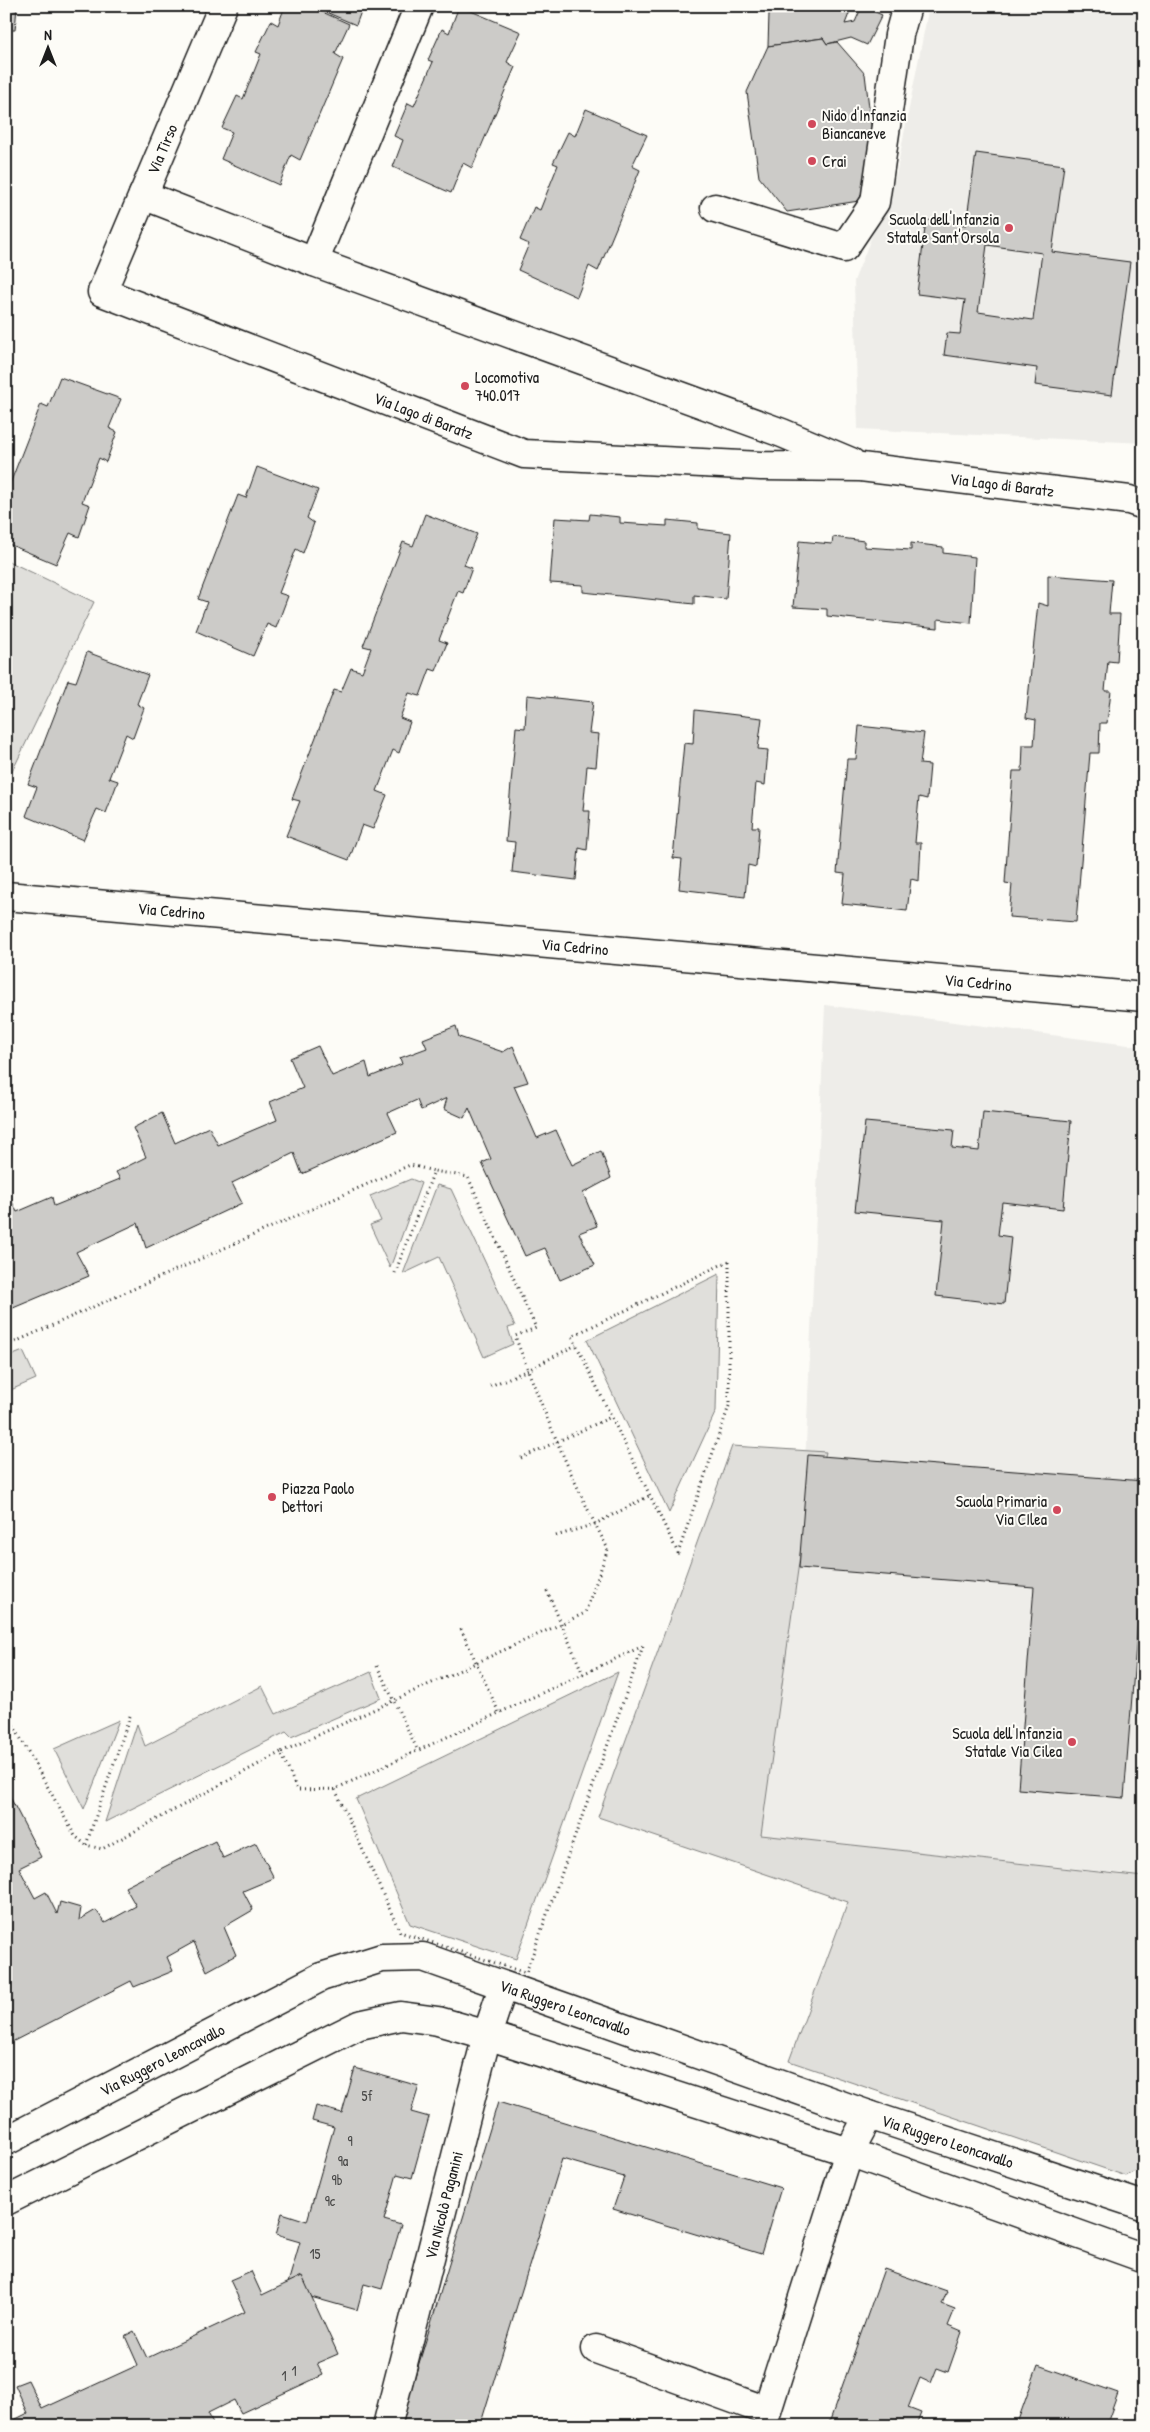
<svg xmlns="http://www.w3.org/2000/svg" width="1150" height="2432" font-family="'Patrick Hand',sans-serif">
  <rect width="100%" height="100%" fill="#fdfcf7"/>
  <filter id="ink" filterUnits="userSpaceOnUse"><feTurbulence type="fractalNoise" baseFrequency=".02" numOctaves="2"/><feDisplacementMap in="SourceGraphic" scale="10" xChannelSelector="R" yChannelSelector="G"/><feConvolveMatrix kernelMatrix="1 2 1 2 8 2 1 2 1" color-interpolation-filters="sRGB"/></filter>
  <g filter="url(#ink)">
    <!-- built -->
    <g fill="#eeede9">
      <path d="M929,6H1144V443L858,429L854,281L896,175Z"/>
      <path d="M825,1005L1136,1046L1144,1089V1876L760,1835L806,1445Z"/>
    </g>
    <!-- green -->
    <g fill="#e0dfdb" stroke="#7e7e7c">
      <path d="M6,560L94,602L6,784Z"/>
      <path d="M411,1179L421,1183L390,1268L370,1225L381,1221L370,1196Z"/>
      <path d="M437,1185L451,1189L515,1326L508,1328L513,1344L484,1357L439,1257L403,1274Z"/>
      <path d="M719,1274L716,1411L669,1513L587,1340Z"/>
      <path d="M23,1351L36,1379L6,1392V1358Z"/>
      <path d="M732,1446L826,1452L801,1548L761,1835L1144,1877V2166L1126,2176L789,2061L848,1902L598,1817Z"/>
      <path d="M371,1672L381,1698L291,1737L286,1732L105,1822L137,1724L145,1746L262,1686L276,1714Z"/>
      <path d="M618,1672L516,1959L410,1924L356,1799Z"/>
      <path d="M119,1720L84,1809L54,1749Z"/>
    </g>
    <!-- building -->
    <g fill="#cccbc8" stroke="#1c1c1c" fill-rule="evenodd">
      <path d="M6,6H17L15,30H6Z"/>
      <path d="M285,6H309L349,24L335,54L343,59L300,160L291,155L279,185L221,159L232,132L222,128L237,96L243,99L261,54L256,52L271,21L278,25Z"/>
      <path d="M312,6H363L356,25Z"/>
      <path d="M459,6L521,32L507,62L515,67L472,168L463,163L451,193L393,167L403,140L394,136L408,103L414,106L433,62L428,60L442,29L449,33Z"/>
      <path d="M772,6H852L845,24L855,22L862,6L882,15L867,45L851,38L827,44L823,38L768,46L769,14Z"/>
      <path d="M823,38L827,44L837,42L865,74L875,157L859,201L787,212L759,177L747,92L768,46Z"/>
      <path d="M586,109L647,135L632,166L640,170L598,271L589,266L577,297L518,270L529,244L520,240L534,207L540,210L558,165L553,163L568,132L575,136Z"/>
      <path d="M976,153L1064,165L1052,252L1130,262L1112,395L1035,385L1037,368L944,355L947,333L960,334L965,300L917,294L926,220L966,225ZM987,245L1042,253L1033,320L978,312Z"/>
      <path d="M60,377L121,399L109,428L117,432L106,462L99,458L82,502L90,505L79,537L70,533L56,564L6,543V520L10,511L6,510V494L41,404L48,407Z"/>
      <path d="M257,467L318,490L307,518L314,523L303,553L296,549L279,593L288,596L276,628L267,624L253,656L196,631L207,602L198,599L238,495L246,498Z"/>
      <path d="M425,514L477,534L464,565L472,568L463,593L458,591L439,640L447,643L436,671L430,669L420,696L409,693L400,718L410,722L399,753L393,750L377,791L387,795L373,829L362,825L349,860L286,836L300,801L292,799L334,690L341,692L351,668L362,672L371,648L363,646L403,542L413,546Z"/>
      <path d="M590,514L620,517V523L667,526V520L698,523V529L731,533L726,599L694,595V604L583,592V585L550,583L555,518L589,520Z"/>
      <path d="M833,537L864,541V547L911,550V543L943,547V553L975,557L971,623L938,619V628L827,616V609L793,607L799,541L832,544Z"/>
      <path d="M1048,575L1112,580L1109,614H1120L1117,662L1108,661L1105,691H1111L1107,723H1100L1099,753H1090L1076,922L1009,917L1012,884L1005,883L1013,771H1022L1023,745H1034L1036,720L1026,718L1038,603L1048,606Z"/>
      <path d="M87,652L148,675L137,704L144,708L133,738L126,734L109,778L118,781L106,813L97,809L83,840L26,816L37,787L28,784L68,680L76,682Z"/>
      <path d="M527,695L593,702L589,733L599,734L596,767L587,766L583,811H590L587,850L579,848L576,880L512,872L515,842L506,841L516,727L525,728Z"/>
      <path d="M695,710L762,718L758,749L768,750L765,785L756,783L752,827H759L756,867L748,865L745,897L679,889L682,859L673,858L684,743L693,744Z"/>
      <path d="M859,726L924,733L920,764L930,765L927,799L919,797L915,843H921L919,881L911,879L907,911L842,904L845,874L837,873L847,759H856Z"/>
      <path d="M456,1026L459,1037L503,1052L513,1046L528,1082L514,1086L537,1138L556,1130L572,1165L601,1151L611,1178L583,1193L597,1226L579,1233L595,1265L560,1280L545,1248L525,1256L482,1163L491,1159L469,1108L464,1118L444,1109L447,1098L421,1110L417,1100L388,1113L397,1132L302,1174L294,1153L232,1183L242,1203L146,1248L138,1223L76,1252L89,1276L6,1311V1189L17,1212L52,1197L54,1206L120,1179L116,1172L146,1157L133,1128L162,1113L175,1143L209,1127L218,1145L277,1120L270,1102L303,1088L290,1058L318,1046L332,1076L366,1062L370,1077L402,1064L400,1058L427,1048L423,1039Z"/>
      <path d="M983,1112L1071,1121L1063,1209L1002,1202L998,1235L1011,1237L1004,1304L936,1296L944,1220L855,1211L865,1122L954,1130L952,1148L979,1151Z"/>
      <path d="M808,1455L1144,1481V1543L1124,1798L1018,1789L1034,1587L799,1568Z"/>
      <path d="M6,1789L41,1857L19,1868L35,1898L46,1892L57,1914L60,1902L81,1908L79,1920L96,1910L105,1923L136,1906L125,1887L215,1841L223,1858L256,1843L274,1878L243,1891L253,1910L224,1927L236,1955L207,1971L194,1942L167,1957L173,1971L134,1987L131,1981L6,2045Z"/>
      <path d="M355,2068L419,2086L411,2112L429,2117L412,2178L397,2174L384,2220L401,2225L382,2289L364,2284L357,2310L286,2290L300,2242L276,2235L282,2213L307,2221L334,2127L312,2121L316,2106L342,2113Z"/>
      <path d="M498,2102L781,2188L761,2254L613,2209L624,2177L562,2159L480,2426H400Z"/>
      <path d="M884,2269L947,2291L942,2304L955,2309L948,2326L962,2332L948,2372L937,2368L931,2383L920,2378L908,2408L921,2413L916,2426H828Z"/>
      <path d="M251,2271L262,2295L302,2276L338,2354L317,2363L323,2375L241,2413L234,2400L208,2413L213,2423L208,2426H6V2424L28,2413L15,2385L28,2380L42,2409L138,2365L125,2336L134,2331L147,2358L245,2312L230,2280Z"/>
      <path d="M1038,2365L1118,2393L1106,2426H1016Z"/>
    </g>
    <g fill="none" stroke-linecap="round" stroke-linejoin="round">
      <defs>
        <g id="minor">
          <path id="s1" d="M223,6L102,292L524,454L761,466L861,467L1129,500L1144,505"/>
          <path d="M143,195L314,262L782,433L851,462"/>
          <path d="M715,208L844,248L875,202L899,35L907,6"/>
          <path d="M314,262L419,6"/>
          <path id="s2" d="M6,896L1144,997"/>
          <path id="s3" d="M6,2141L321,1977L382,1958L423,1957L869,2115L1144,2206"/>
          <path d="M6,2201L359,2025L401,2016L438,2021L487,2035L849,2152L1144,2258"/>
          <path d="M596,2349L767,2411L849,2152L869,2115"/>
          <path id="s4" d="M387,2426L487,2035L503,1987"/>
        </g>
      </defs>
      <!-- minor casing -->
      <use href="#minor" stroke="#1c1c1c" stroke-width="31"/>
      <!-- path -->
      <g stroke="#1c1c1c" stroke-width="3" stroke-dasharray="1 4" stroke-linecap="butt">
        <path d="M729,1261V1406L678,1553L572,1336Z"/>
        <path d="M6,1346L410,1165L434,1171"/>
        <path d="M490,1386L528,1370L576,1345"/>
        <path d="M521,1458L611,1417"/>
        <path d="M556,1536L595,1524L649,1496"/>
        <path d="M547,1591L583,1674"/>
        <path d="M461,1629L499,1713"/>
        <path d="M643,1646L526,1973L400,1932L335,1789Z"/>
        <path d="M377,1666L418,1751"/>
        <path d="M6,1712L75,1836L86,1845"/>
        <path d="M130,1716L86,1845L102,1849L281,1752"/>
        <path d="M335,1789L297,1790L281,1752L585,1613L608,1549C572,1481 542,1408 515,1336L536,1328L468,1177L434,1171L395,1273"/>
      </g>
      <!-- minor -->
      <use href="#minor" stroke="#fdfcf7" stroke-width="28"/>
    </g>
  </g>
  <!-- markers -->
  <g fill="#d1495b" stroke="#fdfcf7" stroke-width="2">
    <circle cx="812" cy="124" r="5"/>
    <circle cx="812" cy="161" r="5"/>
    <circle cx="1009" cy="228" r="5"/>
    <circle cx="465" cy="386" r="5"/>
    <circle cx="272" cy="1497" r="5"/>
    <circle cx="1057" cy="1510" r="5"/>
    <circle cx="1072" cy="1742" r="5"/>
  </g>
  <g text-anchor="middle" stroke-width="4" stroke-linejoin="round" paint-order="stroke">
    <!-- number labels -->
    <g font-size="14" fill="#484847">
      <text x="367" y="2101">5f</text>
      <text x="350" y="2146">9</text>
      <text x="343" y="2166">9a</text>
      <text x="337" y="2185">9b</text>
      <text x="330" y="2206">9c</text>
      <text x="315" y="2259">15</text>
      <text x="294" y="2376">1</text>
      <text x="284" y="2381">1</text>
    </g>
    <!-- poi labels -->
    <g font-size="16" fill="#1c1c1c" stroke="#fdfcf7" text-anchor="start">
      <text x="822" y="121">Nido d'Infanzia<tspan x="822" dy="18">Biancaneve</tspan></text>
      <text x="822" y="167">Crai</text>
      <text x="999" y="225" text-anchor="end">Scuola dell'Infanzia<tspan x="999" dy="18">Statale Sant'Orsola</tspan></text>
      <text x="475" y="383">Locomotiva<tspan x="475" dy="18">740.017</tspan></text>
      <text x="282" y="1494">Piazza Paolo<tspan x="282" dy="18">Dettori</tspan></text>
      <text x="1047" y="1507" text-anchor="end">Scuola Primaria<tspan x="1047" dy="18">Via CIlea</tspan></text>
      <text x="1062" y="1739" text-anchor="end">Scuola dell'Infanzia<tspan x="1062" dy="18">Statale Via Cilea</tspan></text>
    </g>
    <!-- street labels -->
    <g font-size="16" fill="#1c1c1c" stroke="#fdfcf7">
      <text transform="translate(162 149) rotate(-67)" y="6">Via Tirso</text>
      <text dy="6" stroke="none"><textPath href="#s1" startOffset="655">Via Lago di Baratz</textPath></text>
      <text dy="6" stroke="none"><textPath href="#s1" startOffset="1242">Via Lago di Baratz</textPath></text>
      <text dy="6" stroke="none"><textPath href="#s2" startOffset="166">Via Cedrino</textPath></text>
      <text dy="6" stroke="none"><textPath href="#s2" startOffset="571">Via Cedrino</textPath></text>
      <text dy="6" stroke="none"><textPath href="#s2" startOffset="976">Via Cedrino</textPath></text>
      <text dy="6" stroke="none"><textPath href="#s3" startOffset="611">Via Ruggero Leoncavallo</textPath></text>
      <text dy="6" stroke="none"><textPath href="#s3" startOffset="176">Via Ruggero Leoncavallo</textPath></text>
      <text dy="6" stroke="none"><textPath href="#s3" startOffset="1016">Via Ruggero Leoncavallo</textPath></text>
      <text dy="6" stroke="none"><textPath href="#s4" startOffset="228">Via Nicolò Paganini</textPath></text>
    </g>
  </g>
  <!-- margin -->
  <rect width="1150" height="2432" fill="none" stroke="#fdfcf7" stroke-width="25"/>
  <rect x="12" y="12" width="1125" height="2407" fill="none" stroke="#1c1c1c" stroke-width="2" filter="url(#ink)"/>
  <!-- north arrow -->
  <g transform="translate(48 48)" stroke="#fdfcf7" stroke-width="4" paint-order="stroke">
  <path d="M0-4L9 19L0 12L-9 19Z" fill="#1c1c1c"/>
  <text y="-8" font-size="14" font-weight="bold" text-anchor="middle" fill="#1c1c1c">N</text>
  </g>
</svg>
